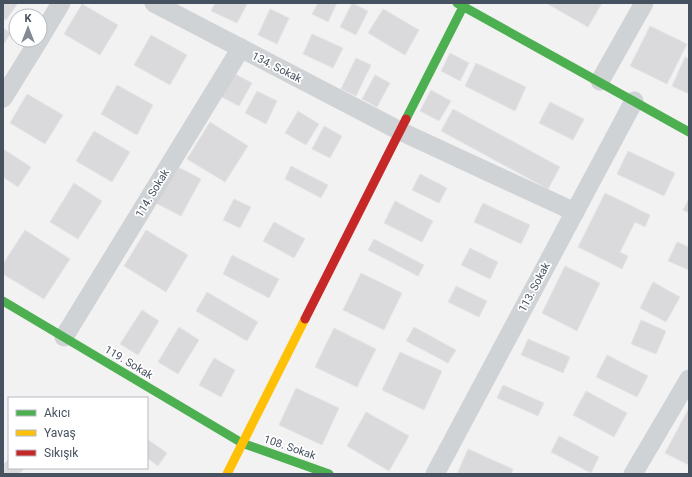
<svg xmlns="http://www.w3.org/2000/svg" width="692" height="477" font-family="Roboto,sans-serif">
  <rect width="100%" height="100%" fill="#f3f2f2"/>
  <!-- building -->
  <g fill="#dadadd" stroke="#e4e4e5">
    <path d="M3,3H18L6,20L3,18Z"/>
    <path d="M215,3H245L247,4L237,23L211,11Z"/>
    <path d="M318,3H337L328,22L312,14Z"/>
    <path d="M352,3L368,11L356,35L340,27Z"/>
    <path d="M546,3H602L588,27Z"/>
    <path d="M82,4L118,25L100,55L64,34Z"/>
    <path d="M270,9L289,18L277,44L258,35Z"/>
    <path d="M383,9L419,30L405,55L368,33Z"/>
    <path d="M650,26L687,44L667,84L630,66Z"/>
    <path d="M3,28L11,33L3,45Z"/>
    <path d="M312,34L343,48L333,68L303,54Z"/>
    <path d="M151,35L187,55L170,85L134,65Z"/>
    <path d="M450,53L469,63L460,81L441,71Z"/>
    <path d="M685,57L689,59V94L672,86Z"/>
    <path d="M356,58L371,65L356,96L341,89Z"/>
    <path d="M476,63L526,87L515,111L465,86Z"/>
    <path d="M233,73L252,83L239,106L220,96Z"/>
    <path d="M375,75L390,83L377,107L362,99Z"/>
    <path d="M117,85L153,105L137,135L101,114Z"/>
    <path d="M431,90L451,101L439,121L420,111Z"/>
    <path d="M257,91L277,101L266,124L245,113Z"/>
    <path d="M27,94L63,115L45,144L10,123Z"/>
    <path d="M550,102L584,119L573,140L539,123Z"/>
    <path d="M453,109L560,167L548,189L441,131Z"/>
    <path d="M298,111L319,124L306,145L285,133Z"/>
    <path d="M210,122L248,146L225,182L187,159Z"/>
    <path d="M324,126L342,136L330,158L312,149Z"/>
    <path d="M94,131L130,152L112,182L76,161Z"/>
    <path d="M3,149L31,167L18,187L3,177Z"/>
    <path d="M628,151L675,173L664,196L617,174Z"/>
    <path d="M172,164L201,179L181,216L152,201Z"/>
    <path d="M291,166L328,185L321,198L285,179Z"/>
    <path d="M420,174L447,188L439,203L412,190Z"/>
    <path d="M74,183L102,201L78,239L50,222Z"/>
    <path d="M605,193L650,215L645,227L635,222L620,252L628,256L622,269L578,247Z"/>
    <path d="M689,198V213L683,210Z"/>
    <path d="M234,199L251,207L240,228L223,220Z"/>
    <path d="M395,201L433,221L422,242L384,223Z"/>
    <path d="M483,203L530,225L521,244L474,222Z"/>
    <path d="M274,222L305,239L294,258L263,241Z"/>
    <path d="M25,230L70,259L44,299L3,274V264Z"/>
    <path d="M146,230L188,255L166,292L124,266Z"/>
    <path d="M374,239L424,265L418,276L368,250Z"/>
    <path d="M677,242L689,247V270L668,261Z"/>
    <path d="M470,248L498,262L490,279L461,265Z"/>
    <path d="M232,255L279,279L269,298L223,274Z"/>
    <path d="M565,266L600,283L577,331L542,313Z"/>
    <path d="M361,273L402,293L384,330L343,310Z"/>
    <path d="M653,282L680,297L666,322L640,308Z"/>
    <path d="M456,286L487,301L479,317L448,302Z"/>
    <path d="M207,292L258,322L247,341L196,311Z"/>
    <path d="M142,310L159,321L138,355L120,344Z"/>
    <path d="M641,320L666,331L656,354L631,344Z"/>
    <path d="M179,327L199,340L178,374L158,362Z"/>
    <path d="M414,327L456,350L448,363L406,341Z"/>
    <path d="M334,328L376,349L357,387L315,367Z"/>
    <path d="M528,339L570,357L563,373L521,355Z"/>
    <path d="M400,352L442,371L424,410L382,390Z"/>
    <path d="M607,355L648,376L637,397L596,377Z"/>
    <path d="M214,358L235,370L221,397L199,385Z"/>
    <path d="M503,385L544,403L538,416L497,398Z"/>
    <path d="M296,388L339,408L322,445L279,425Z"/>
    <path d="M586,391L627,413L614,437L573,415Z"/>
    <path d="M689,408V465L665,453Z"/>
    <path d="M366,412L409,436L389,471L347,446Z"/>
    <path d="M559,436L599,457L591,473L551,452Z"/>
    <path d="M147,439L167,453L158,466L147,458Z"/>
    <path d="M468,449L513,469L511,474H457Z"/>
    <path d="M9,459V468L24,469L19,474H3V465Z"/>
  </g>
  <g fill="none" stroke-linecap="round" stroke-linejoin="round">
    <!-- street -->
    <g stroke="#d0d3d6" stroke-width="19">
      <path d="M154,3L400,131L575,212"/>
      <path d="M40,38L61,3"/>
      <path d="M600,81L644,3"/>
      <path d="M3,98L39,40"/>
      <path d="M64,337L241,48"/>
      <path d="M435,474L634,101"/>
      <path d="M633,474L689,379"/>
    </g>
    <!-- fast -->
    <g stroke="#4caf50" stroke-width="9">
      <path d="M457,3L689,132"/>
      <path d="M406,119L465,3"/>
      <path d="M3,301L242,443L329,474"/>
    </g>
    <!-- slow -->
    <path stroke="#ffc107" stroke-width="9" d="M227,474L305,319"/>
    <!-- jam -->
    <path stroke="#c62828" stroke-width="9" d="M305,319L406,119"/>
  </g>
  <g text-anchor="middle" stroke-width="3.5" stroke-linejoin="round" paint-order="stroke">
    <!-- street labels -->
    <g font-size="11" fill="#475261" stroke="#fff">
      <text transform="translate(277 67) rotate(27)" y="4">134. Sokak</text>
      <text transform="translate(152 193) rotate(-59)" y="4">114. Sokak</text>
      <text transform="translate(534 287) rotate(-62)" y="4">113. Sokak</text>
      <text transform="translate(129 362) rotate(31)" y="4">119. Sokak</text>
      <text transform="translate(290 447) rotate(19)" y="4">108. Sokak</text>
    </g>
  </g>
  <!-- border -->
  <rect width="692" height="477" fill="none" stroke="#475261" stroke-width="8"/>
  <!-- legend -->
  <rect x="8" y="397" width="140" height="72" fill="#ffffff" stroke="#b5bac0"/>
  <rect x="16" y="410" width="20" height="6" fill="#4caf50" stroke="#b5bac0"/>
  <text x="44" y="417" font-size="12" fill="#475261">Akıcı</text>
  <rect x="16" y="430" width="20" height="6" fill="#ffc107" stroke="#b5bac0"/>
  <text x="44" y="437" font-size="12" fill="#475261">Yavaş</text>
  <rect x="16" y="450" width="20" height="6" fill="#c62828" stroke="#b5bac0"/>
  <text x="44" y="457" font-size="12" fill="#475261">Sıkışık</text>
  <!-- north arrow -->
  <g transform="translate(28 28)"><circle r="19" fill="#ffffff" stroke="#b5bac0"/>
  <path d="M0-3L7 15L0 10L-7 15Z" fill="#838a94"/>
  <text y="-6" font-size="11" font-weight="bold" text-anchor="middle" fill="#475261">K</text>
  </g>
</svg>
